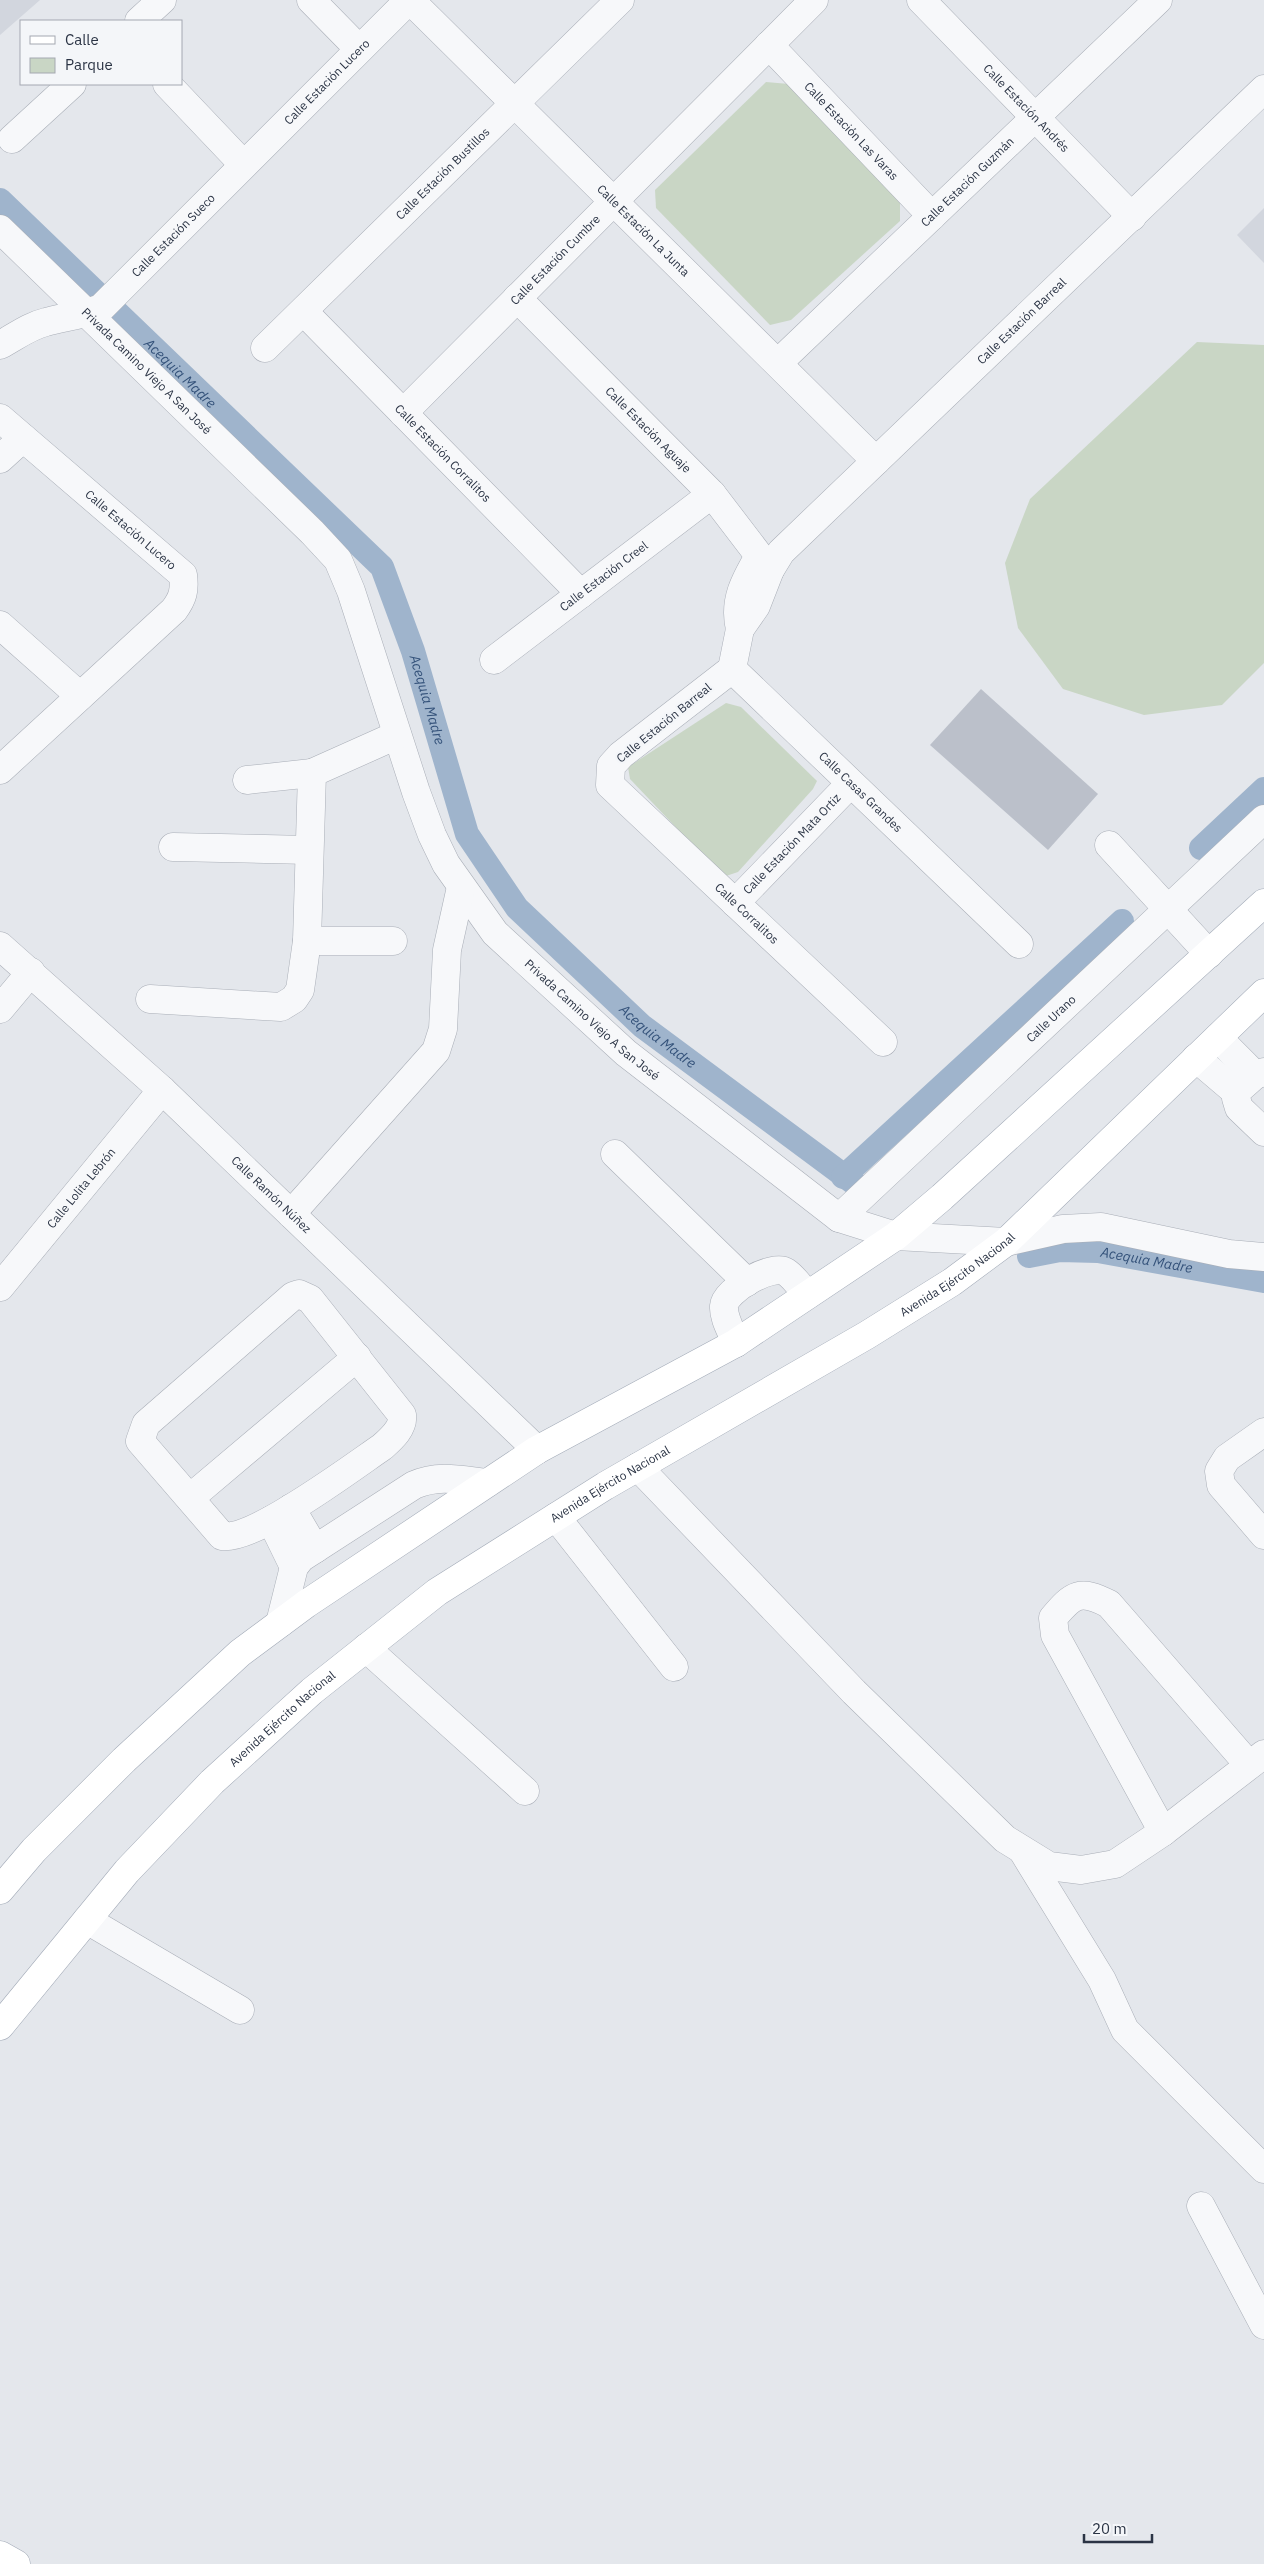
<svg xmlns="http://www.w3.org/2000/svg" width="1264" height="2564" font-family="'IBM Plex Sans',sans-serif">
  <rect width="100%" height="100%" fill="#e4e7ec"/>
  <!-- built -->
  <g fill="#d2d6de">
    <path d="M0,0H40L0,35Z"/>
    <path d="M1264,208V263L1237,235Z"/>
  </g>
  <!-- green -->
  <g fill="#c9d6c5">
    <path d="M766,82L789,84L900,202V221L791,320L770,325L656,208L655,190Z"/>
    <path d="M1197,342L1264,345V663L1222,705L1144,715L1063,689L1018,628L1005,563L1030,499Z"/>
    <path d="M726,703L741,707L817,781L813,789L738,872L723,877L630,779L628,767Z"/>
  </g>
  <g fill="none" stroke-linecap="round" stroke-linejoin="round">
    <!-- canal -->
    <g stroke="#9fb4cc" stroke-width="24">
      <path id="s1" d="M0,200L382,567L413,651L467,834L517,908L642,1026L858,1186"/>
      <path d="M1201,848L1264,789"/>
      <path d="M843,1177L1122,921"/>
      <path id="s2" d="M1029,1256L1060,1250L1098,1251L1264,1281"/>
    </g>
  </g>
  <!-- building -->
  <path fill="#bbc0ca" d="M981,689L1098,794L1048,850L930,745Z"/>
  <g fill="none" stroke-linecap="round" stroke-linejoin="round">
    <defs>
      <g id="minor">
        <path d="M311,0L359,49"/>
        <path id="s3" d="M410,0L876,461"/>
        <path id="s4" d="M921,0L1132,217"/>
        <path d="M139,21L162,0"/>
        <path id="s5" d="M769,45L932,216"/>
        <path d="M167,84L243,164"/>
        <path d="M12,139L72,84"/>
        <path id="s6" d="M0,229L312,532L338,560L351,591L416,792L432,835L446,864L495,933L626,1053L839,1218L896,1236L1006,1242L1063,1229L1101,1227L1229,1254L1264,1257"/>
        <path id="s7" d="M517,298L712,494L770,570"/>
        <path id="s8" d="M304,312L581,594"/>
        <path id="s9" d="M0,345C15,337 29,326 46,322C65,317 83,315 101,308L409,0"/>
        <path id="s10" d="M265,348L620,0"/>
        <path id="s11" d="M778,363L1158,0"/>
        <path id="s12" d="M403,413L814,0"/>
        <path id="s13" d="M0,418L183,575C185,590 183,598 174,610L0,770"/>
        <path d="M0,459L23,438"/>
        <path d="M0,625L80,696"/>
        <path d="M740,629C733,601 745,580 759,556"/>
        <path id="s14" d="M494,660L712,494"/>
        <path id="s15" d="M732,669L740,629L756,606L770,570L781,552L1264,89"/>
        <path id="s16" d="M732,669L621,755L611,766L610,785L883,1042"/>
        <path id="s17" d="M732,669L1019,944"/>
        <path d="M247,780L312,773"/>
        <path d="M1109,845L1209,954"/>
        <path d="M173,847L309,850"/>
        <path id="s18" d="M735,903L850,784"/>
        <path d="M307,941H393"/>
        <path id="s19" d="M0,946L162,1090L537,1450"/>
        <path d="M150,999L281,1007L294,999L300,990L307,941L312,773L397,735"/>
        <path d="M0,1009L31,972"/>
        <path d="M1218,1038L1255,1075"/>
        <path d="M1196,1058L1236,1092"/>
        <path d="M1264,1072L1255,1075L1236,1092V1098L1239,1108L1264,1132"/>
        <path d="M615,1154L747,1282"/>
        <path d="M291,1214L436,1051L443,1029L447,950L461,887"/>
        <path id="s20" d="M839,1218L1264,819"/>
        <path id="s21" d="M0,1287L162,1090"/>
        <path d="M299,1294L310,1299L402,1415C404,1428 391,1439 382,1447C354,1466 253,1542 222,1536L140,1441L146,1424L293,1296Z"/>
        <path d="M736,1343C732,1332 723,1318 724,1306C725,1290 773,1263 786,1272C794,1277 801,1288 807,1295"/>
        <path d="M1264,1432L1227,1458L1219,1471L1221,1485L1264,1535"/>
        <path d="M638,1467L854,1692L1005,1839L1049,1866L1081,1870L1115,1864L1163,1832L1264,1754"/>
        <path d="M190,1498L357,1357"/>
        <path d="M291,1508L315,1549"/>
        <path d="M556,1517L674,1667"/>
        <path d="M271,1520L294,1567"/>
        <path d="M280,1623L294,1567L301,1558L414,1485C439,1474 461,1480 487,1483"/>
        <path d="M366,1648L525,1791"/>
        <path d="M1163,1832L1055,1635L1053,1618C1073,1594 1080,1589 1109,1604L1249,1765"/>
        <path d="M1024,1853L1102,1980L1125,2030L1264,2169"/>
        <path d="M87,1920L240,2010"/>
        <path d="M1201,2206L1264,2325"/>
      </g>
      <g id="major">
        <path d="M0,1890L34,1850L124,1760L240,1653L306,1604L537,1450L736,1343L896,1236L942,1197L1264,903"/>
        <path id="s22" d="M0,2026L127,1871L212,1782L312,1691L437,1592L605,1486L867,1335L952,1282L1006,1242L1264,993"/>
        <path d="M0,2555L16,2564"/>
      </g>
    </defs>
    <!-- minor casing -->
    <use href="#minor" stroke="#a9aeb7" stroke-width="29"/>
    <!-- major casing -->
    <use href="#major" stroke="#a3abb8" stroke-width="29"/>
    <!-- minor -->
    <use href="#minor" stroke="#f7f8fa" stroke-width="28"/>
    <!-- major -->
    <use href="#major" stroke="#fff" stroke-width="28"/>
  </g>
  <g text-anchor="middle" stroke-width="4.5" stroke-linejoin="round" paint-order="stroke">
    <!-- street labels -->
    <g font-size="12" fill="#2b3445" stroke="#f4f6f9">
      <text dy="4" stroke="none"><textPath href="#s9" startOffset="428">Calle Estación Lucero</textPath></text>
      <text dy="4" stroke="none"><textPath href="#s4" startOffset="151">Calle Estación Andrés</textPath></text>
      <text dy="4" stroke="none"><textPath href="#s5" startOffset="119">Calle Estación Las Varas</textPath></text>
      <text dy="4" stroke="none"><textPath href="#s10" startOffset="249">Calle Estación Bustillos</textPath></text>
      <text dy="4" stroke="none"><textPath href="#s11" startOffset="262">Calle Estación Guzmán</textPath></text>
      <text dy="4" stroke="none"><textPath href="#s3" startOffset="328">Calle Estación La Junta</textPath></text>
      <text dy="4" stroke="none"><textPath href="#s9" startOffset="211">Calle Estación Sueco</textPath></text>
      <text dy="4" stroke="none"><textPath href="#s12" startOffset="216">Calle Estación Cumbre</textPath></text>
      <text dy="4" stroke="none"><textPath href="#s15" startOffset="462">Calle Estación Barreal</textPath></text>
      <text dy="4" stroke="none"><textPath href="#s6" startOffset="204">Privada Camino Viejo A San José</textPath></text>
      <text dy="4" stroke="none"><textPath href="#s7" startOffset="186">Calle Estación Aguaje</textPath></text>
      <text dy="4" stroke="none"><textPath href="#s8" startOffset="198">Calle Estación Corralitos</textPath></text>
      <text dy="4" stroke="none"><textPath href="#s13" startOffset="172">Calle Estación Lucero</textPath></text>
      <text dy="4" stroke="none"><textPath href="#s14" startOffset="138">Calle Estación Creel</textPath></text>
      <text transform="translate(664 723) rotate(-39)" y="4">Calle Estación Barreal</text>
      <text dy="4" stroke="none"><textPath href="#s17" startOffset="178">Calle Casas Grandes</textPath></text>
      <text dy="4" stroke="none"><textPath href="#s18" startOffset="82">Calle Estación Mata Ortiz</textPath></text>
      <text dy="4" stroke="none"><textPath href="#s16" startOffset="362">Calle Corralitos</textPath></text>
      <text dy="4" stroke="none"><textPath href="#s20" startOffset="291">Calle Urano</textPath></text>
      <text dy="4" stroke="none"><textPath href="#s6" startOffset="1011">Privada Camino Viejo A San José</textPath></text>
      <text dy="4" stroke="none"><textPath href="#s21" startOffset="128">Calle Lolita Lebrón</textPath></text>
      <text dy="4" stroke="none"><textPath href="#s19" startOffset="368">Calle Ramón Núñez</textPath></text>
      <text dy="4" stroke="none"><textPath href="#s22" startOffset="1228">Avenida Ejército Nacional</textPath></text>
      <text dy="4" stroke="none"><textPath href="#s22" startOffset="822">Avenida Ejército Nacional</textPath></text>
      <text dy="4" stroke="none"><textPath href="#s22" startOffset="418">Avenida Ejército Nacional</textPath></text>
    </g>
    <!-- water labels -->
    <g font-size="14" font-style="italic" fill="#34527a" stroke="#f4f6f9">
      <text dy="5" stroke="none"><textPath href="#s1" startOffset="250">Acequia Madre</textPath></text>
      <text dy="5" stroke="none"><textPath href="#s1" startOffset="670">Acequia Madre</textPath></text>
      <text dy="5" stroke="none"><textPath href="#s1" startOffset="1090">Acequia Madre</textPath></text>
      <text dy="5" stroke="none"><textPath href="#s2" startOffset="119">Acequia Madre</textPath></text>
    </g>
  </g>
  <!-- legend -->
  <rect x="20" y="20" width="162" height="65" fill="#f4f6f9" stroke="#a4a8b1"/>
  <rect x="30" y="36" width="25" height="8" fill="#ffffff" stroke="#a4a8b1"/>
  <text x="65" y="45" font-size="15" fill="#2b3445">Calle</text>
  <rect x="30" y="58" width="25" height="15" fill="#c9d6c5" stroke="#a4a8b1"/>
  <text x="65" y="70" font-size="15" fill="#2b3445">Parque</text>
  <!-- scale -->
  <path d="M1084 2534v8h68v-8" fill="none" stroke="#2b3445" stroke-width="2.5"/>
  <text x="1092" y="2534" font-size="15" fill="#2b3445" stroke="#f4f6f9" stroke-width="4" paint-order="stroke">20 m</text>
</svg>
